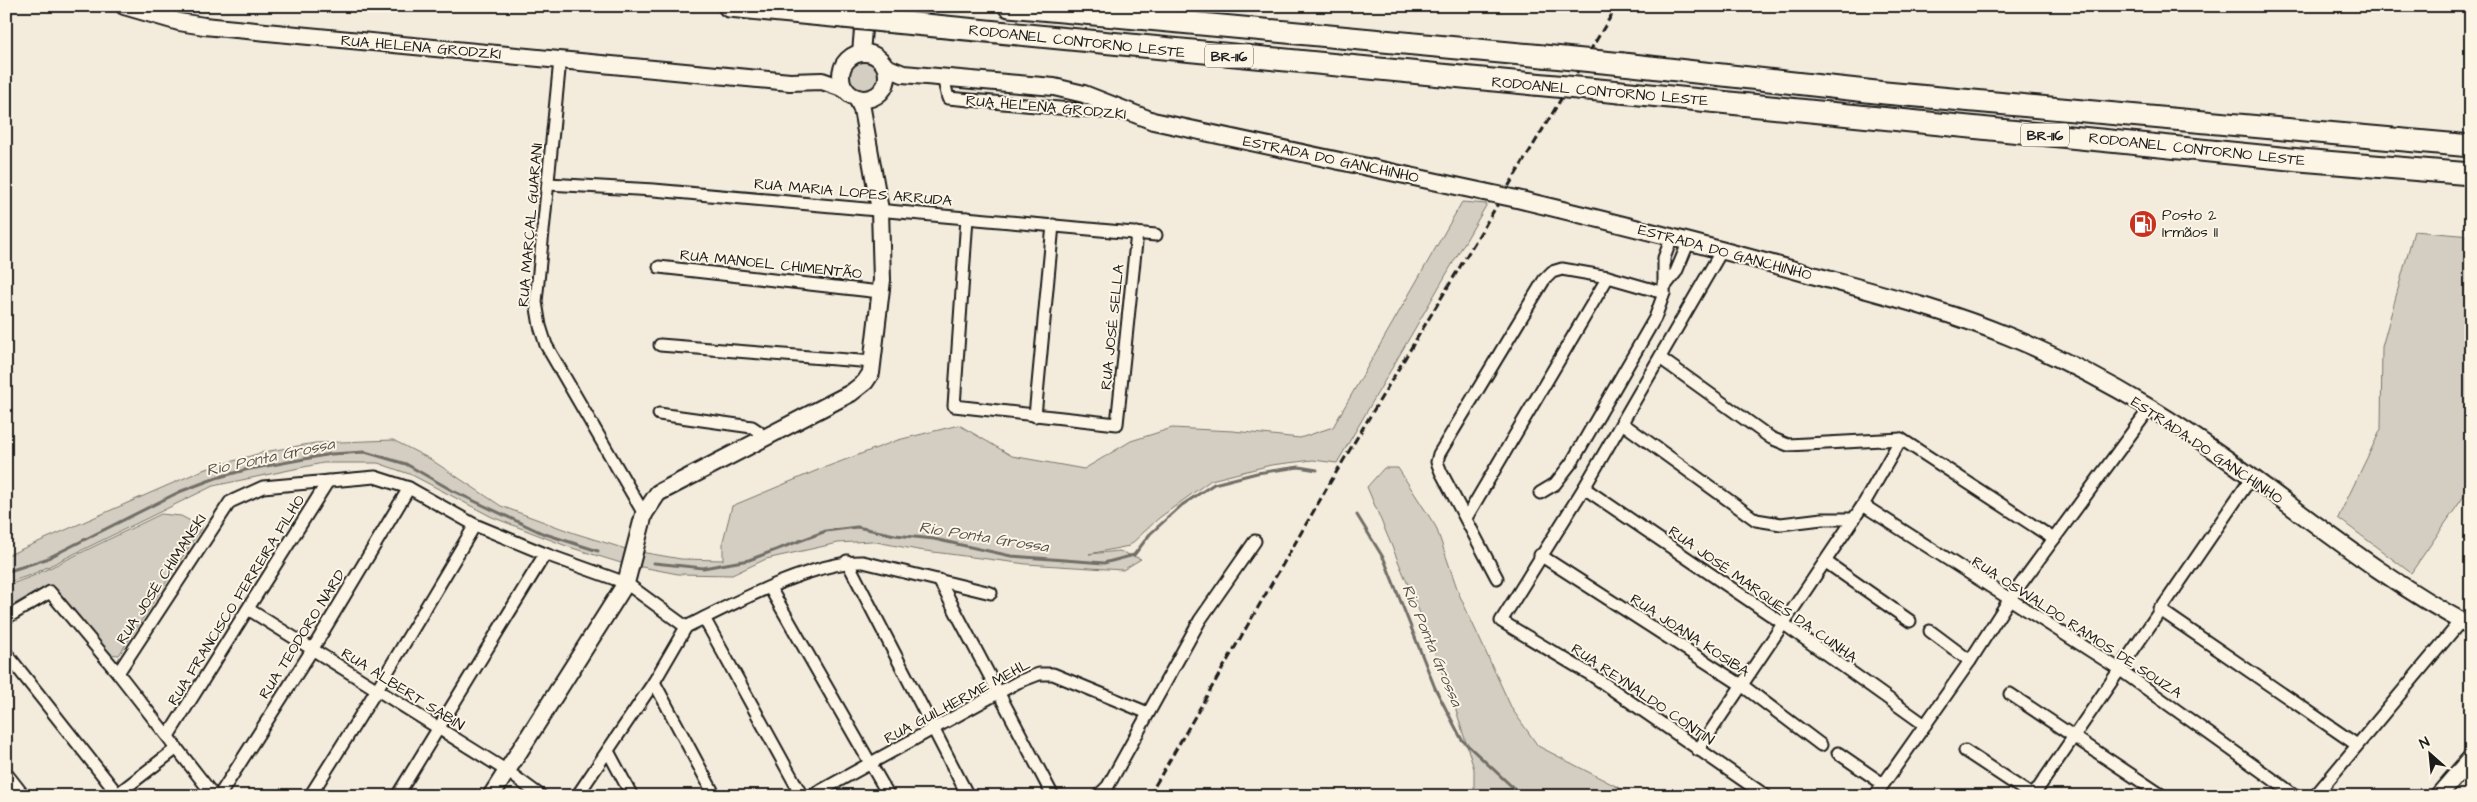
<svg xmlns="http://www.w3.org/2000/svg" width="2477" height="802" font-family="'Architects Daughter',sans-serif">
  <rect width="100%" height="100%" fill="#f3ecdd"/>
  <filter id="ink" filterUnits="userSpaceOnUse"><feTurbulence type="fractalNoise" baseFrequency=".02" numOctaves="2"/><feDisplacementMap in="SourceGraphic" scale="10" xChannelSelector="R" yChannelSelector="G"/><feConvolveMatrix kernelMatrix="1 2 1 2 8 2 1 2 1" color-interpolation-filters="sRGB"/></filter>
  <g filter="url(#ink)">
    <!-- green -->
    <g fill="#d3cec1" stroke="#78756e">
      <circle cx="864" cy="76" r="18"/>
      <path d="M1462,202L1487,204L1337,463L1313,460L1271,465L1211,480L1159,518L1129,546L1089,554L1119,551L1141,559L1123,570L1026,564L918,550L871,541L838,543L766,559L732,575L678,574L621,563L569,547L492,517L412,475L378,463H323L213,486L31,575L6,583V556L203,470L264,452L315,443L393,440L430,459L501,506L574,533L629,550L681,559L723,560V541L732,506L818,470L898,440L959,425L1012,456L1084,469L1131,441L1172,428L1233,431L1300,438L1333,427Z"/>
      <path d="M2414,231L2471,236V486L2411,573L2338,518L2381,429L2382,347Z"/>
      <path d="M1384,468H1398L1436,527L1459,594L1512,709L1538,746L1635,796H1474V769L1456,710L1422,618L1367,487Z"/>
      <path d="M161,514L181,516L202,527L119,655L108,654L60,593L51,588L37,591L6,609V586L33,576Z"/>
    </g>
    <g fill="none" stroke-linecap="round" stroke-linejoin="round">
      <!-- stream -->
      <g stroke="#716e68" stroke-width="3">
        <path d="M1357,515L1384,559L1435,688L1462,740L1522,796"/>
        <path d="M654,563L703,568L749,560L826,531L857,527L895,535L934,539L1011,556L1104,563L1134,555L1150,534L1182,505L1214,484L1257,473L1299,467L1317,470"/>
        <path d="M6,572L46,559L179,492L216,478L245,470L331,454L365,452L406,464L453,491L542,533L598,551"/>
      </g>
      <defs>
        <g id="street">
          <path d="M560,60L536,302L540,326L546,345L644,514"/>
          <path d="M943,77L948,98L1125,114"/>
          <path d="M548,184L654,190L1156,235"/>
          <path d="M967,218L954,406L1117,424L1137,233"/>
          <path d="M1722,250L1584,488L1501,621L1593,676L1766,796"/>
          <path d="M659,267L880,292"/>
          <path d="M1666,285L1676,272L1689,241"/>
          <path d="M660,345L873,362"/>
          <path d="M1660,358L1771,438L1788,445L1901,439L2054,539"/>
          <path d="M659,414L752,427L758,431L762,438"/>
          <path d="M1035,416L1053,225"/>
          <path d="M1622,423L1756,520L1781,524L1822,519H1854"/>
          <path d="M1584,488L1784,624L1925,725"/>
          <path d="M1540,493L1555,484L1572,462L1655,318L1664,293V258L1672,237"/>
          <path d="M1863,505L2119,669L2296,796"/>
          <path d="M1466,518L1608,277"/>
          <path d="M1540,555L1743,686L1821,745"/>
          <path d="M847,561L968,796"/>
          <path d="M1826,562L1910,621"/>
          <path d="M1497,578L1441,472L1437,462L1439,454L1544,280L1552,272L1562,269L1608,277L1664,293"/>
          <path d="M939,580L1053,796"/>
          <path d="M770,588L889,796"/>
          <path d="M248,609L507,771L541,796"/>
          <path d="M2159,609L2357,745"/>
          <path d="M6,618L50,592L118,673L214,796"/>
          <path d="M704,618L802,796"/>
          <path d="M1930,631L1970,661"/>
          <path d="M6,653L119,796"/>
          <path d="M118,673L230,502L263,487L375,477L409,488L475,525L545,554L626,583L686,627C732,604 813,561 863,562L991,593"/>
          <path d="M654,682L715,796"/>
          <path d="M2010,694L2163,796"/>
          <path d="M168,736L328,481"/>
          <path d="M1698,750L1863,505L1901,439"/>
          <path d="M608,751L632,796"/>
          <path d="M1965,751L2033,796"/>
          <path d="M1838,753L1883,784"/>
          <path d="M6,773L24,796"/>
          <path d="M115,796L177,748"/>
          <path d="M219,796L312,650L409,488"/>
          <path d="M310,796L376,691L475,525"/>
          <path d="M397,796L545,554"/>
          <path d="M577,796L654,682L686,627"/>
          <path d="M811,796L1018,682L1039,674H1053L1148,713"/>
          <path d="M1098,796L1108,786L1200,620L1255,541"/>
          <path d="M1875,796L1970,661L2009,600L2150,408"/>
          <path d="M2033,796L2251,478"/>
          <path d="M2315,796L2461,621"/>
        </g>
        <g id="secondary">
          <path d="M124,6L179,22L204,26L790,82L822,81L845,89"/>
          <circle cx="864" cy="76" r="23"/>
          <path d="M861,53L865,6"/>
          <path d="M886,67L903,74L1054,87L1084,94L1153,121L1484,192"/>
          <path d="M1517,199C1613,222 1709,246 1805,273C1873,292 1943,309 2008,336C2057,356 2105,381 2150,408C2261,475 2356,566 2471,626"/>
          <path d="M491,796L626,583L644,514L658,493L851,393L865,382L871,373L882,280L880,210L862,109L857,98"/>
          <path d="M2438,796L2471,758"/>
        </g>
        <g id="highway">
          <path d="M729,6L843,17"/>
          <path d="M1009,6L1543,56"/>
          <path d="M884,21L1534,84"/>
          <path d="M1623,64L1885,93L2471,146"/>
          <path d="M1620,92L2300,160L2471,174"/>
        </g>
      </defs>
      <!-- street casing -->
      <use href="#street" stroke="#1c1c1c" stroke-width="15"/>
      <!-- secondary casing -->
      <use href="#secondary" stroke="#1c1c1c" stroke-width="20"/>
      <!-- highway casing -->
      <use href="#highway" stroke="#1c1c1c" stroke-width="25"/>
      <!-- street -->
      <use href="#street" stroke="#fcf5e5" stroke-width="11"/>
      <!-- secondary -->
      <use href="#secondary" stroke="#fcf5e5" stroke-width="16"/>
      <!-- highway -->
      <use href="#highway" stroke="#fcf5e5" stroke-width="21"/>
      <!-- rail -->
      <path stroke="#1c1c1c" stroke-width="3" stroke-dasharray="8 4" stroke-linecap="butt" d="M1149,796L1331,481L1617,6"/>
      <defs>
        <path id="secondary-bridge" d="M1484,192L1517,199"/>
        <g id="highway-bridge">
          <path d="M843,17L884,21"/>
          <path d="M1543,56L1623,64"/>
          <path d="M1534,84L1620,92"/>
        </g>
      </defs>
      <!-- secondary-bridge casing -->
      <use href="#secondary-bridge" stroke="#1c1c1c" stroke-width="20" stroke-linecap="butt"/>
      <!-- highway-bridge casing -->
      <use href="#highway-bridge" stroke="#1c1c1c" stroke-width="25" stroke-linecap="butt"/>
      <!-- secondary-bridge -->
      <use href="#secondary-bridge" stroke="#fcf5e5" stroke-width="16"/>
      <!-- highway-bridge -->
      <use href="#highway-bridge" stroke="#fcf5e5" stroke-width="21"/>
    </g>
  </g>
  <!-- icons -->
  <defs>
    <symbol id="fuel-disc" viewBox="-11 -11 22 22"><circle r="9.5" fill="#c8321e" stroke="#fcf5e5"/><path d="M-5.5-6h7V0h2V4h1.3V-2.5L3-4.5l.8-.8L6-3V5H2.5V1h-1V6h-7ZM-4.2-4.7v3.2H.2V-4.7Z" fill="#fff"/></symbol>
  </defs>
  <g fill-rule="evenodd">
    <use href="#fuel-disc" x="2127" y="208" width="32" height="32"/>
  </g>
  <g text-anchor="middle" stroke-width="4" stroke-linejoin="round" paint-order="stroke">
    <!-- shield labels -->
    <g fill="#fcf5e5" stroke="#5f5d58" stroke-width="1">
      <rect x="1205" y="44.5" width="48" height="23" rx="4"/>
      <rect x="2021" y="123.5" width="48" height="23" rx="4"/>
    </g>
    <g font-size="14" font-weight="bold" fill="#1c1c1c">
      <text x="1229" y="61">BR-116</text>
      <text x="2045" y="140">BR-116</text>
    </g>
    <!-- street labels -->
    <g font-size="15" fill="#1c1c1c" stroke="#fcf5e5">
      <text transform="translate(1077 41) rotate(6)" y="5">RODOANEL CONTORNO LESTE</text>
      <text transform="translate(421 47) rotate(5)" y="5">RUA HELENA GRODZKI</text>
      <text transform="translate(1600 91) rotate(5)" y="5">RODOANEL CONTORNO LESTE</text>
      <text transform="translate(1046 107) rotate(5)" y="5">RUA HELENA GRODZKI</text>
      <text transform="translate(2197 149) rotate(6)" y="5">RODOANEL CONTORNO LESTE</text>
      <text transform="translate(1331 159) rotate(12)" y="5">ESTRADA DO GANCHINHO</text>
      <text transform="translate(853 192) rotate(5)" y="5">RUA MARIA LOPES ARRUDA</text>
      <text transform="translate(530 225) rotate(-85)" y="5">RUA MARÇAL GUARANI</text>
      <text transform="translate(1725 252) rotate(15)" y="5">ESTRADA DO GANCHINHO</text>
      <text transform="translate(771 264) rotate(6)" y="5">RUA MANOEL CHIMENTÃO</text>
      <text transform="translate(1112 327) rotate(-84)" y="5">RUA JOSÉ SELLA</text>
      <text transform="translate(2207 450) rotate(34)" y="5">ESTRADA DO GANCHINHO</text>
      <text transform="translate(161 579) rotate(-57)" y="5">RUA JOSÉ CHIMANSKI</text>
      <text transform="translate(1763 594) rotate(35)" y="5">RUA JOSÉ MARQUES DA CUNHA</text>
      <text transform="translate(236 600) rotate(-58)" y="5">RUA FRANCISCO FERREIRA FILHO</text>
      <text transform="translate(2077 627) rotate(33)" y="5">RUA OSWALDO RAMOS DE SOUZA</text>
      <text transform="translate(302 634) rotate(-58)" y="5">RUA TEODORO NARD</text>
      <text transform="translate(1690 635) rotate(33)" y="5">RUA JOANA KOSIBA</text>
      <text transform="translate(403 689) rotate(32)" y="5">RUA ALBERT SABIN</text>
      <text transform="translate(1643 694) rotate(34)" y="5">RUA REYNALDO CONTIN</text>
      <text transform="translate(957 701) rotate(-28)" y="5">RUA GUILHERME MEHL</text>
    </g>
    <!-- poi labels -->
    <g font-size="15" fill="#1c1c1c" stroke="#fcf5e5" text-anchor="start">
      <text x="2162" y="220">Posto 2<tspan x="2162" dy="17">Irmãos II</tspan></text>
    </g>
    <!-- water labels -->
    <g font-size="16" font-style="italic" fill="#55534f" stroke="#fcf5e5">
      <text transform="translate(270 456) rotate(-12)" y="6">Rio Ponta Grossa</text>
      <text transform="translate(984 536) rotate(9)" y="6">Rio Ponta Grossa</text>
      <text transform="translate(1433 645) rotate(67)" y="6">Rio Ponta Grossa</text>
    </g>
  </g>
  <!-- margin -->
  <rect width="2477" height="802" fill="none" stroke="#fcf5e5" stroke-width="25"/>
  <rect x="12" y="12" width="2452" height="777" fill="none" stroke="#1c1c1c" stroke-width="2" filter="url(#ink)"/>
  <!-- north arrow -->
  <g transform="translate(2430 754) rotate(333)" stroke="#fcf5e5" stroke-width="4" paint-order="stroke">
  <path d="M0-4L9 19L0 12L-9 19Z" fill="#1c1c1c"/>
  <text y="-8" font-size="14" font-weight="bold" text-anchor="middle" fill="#1c1c1c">N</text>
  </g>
</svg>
